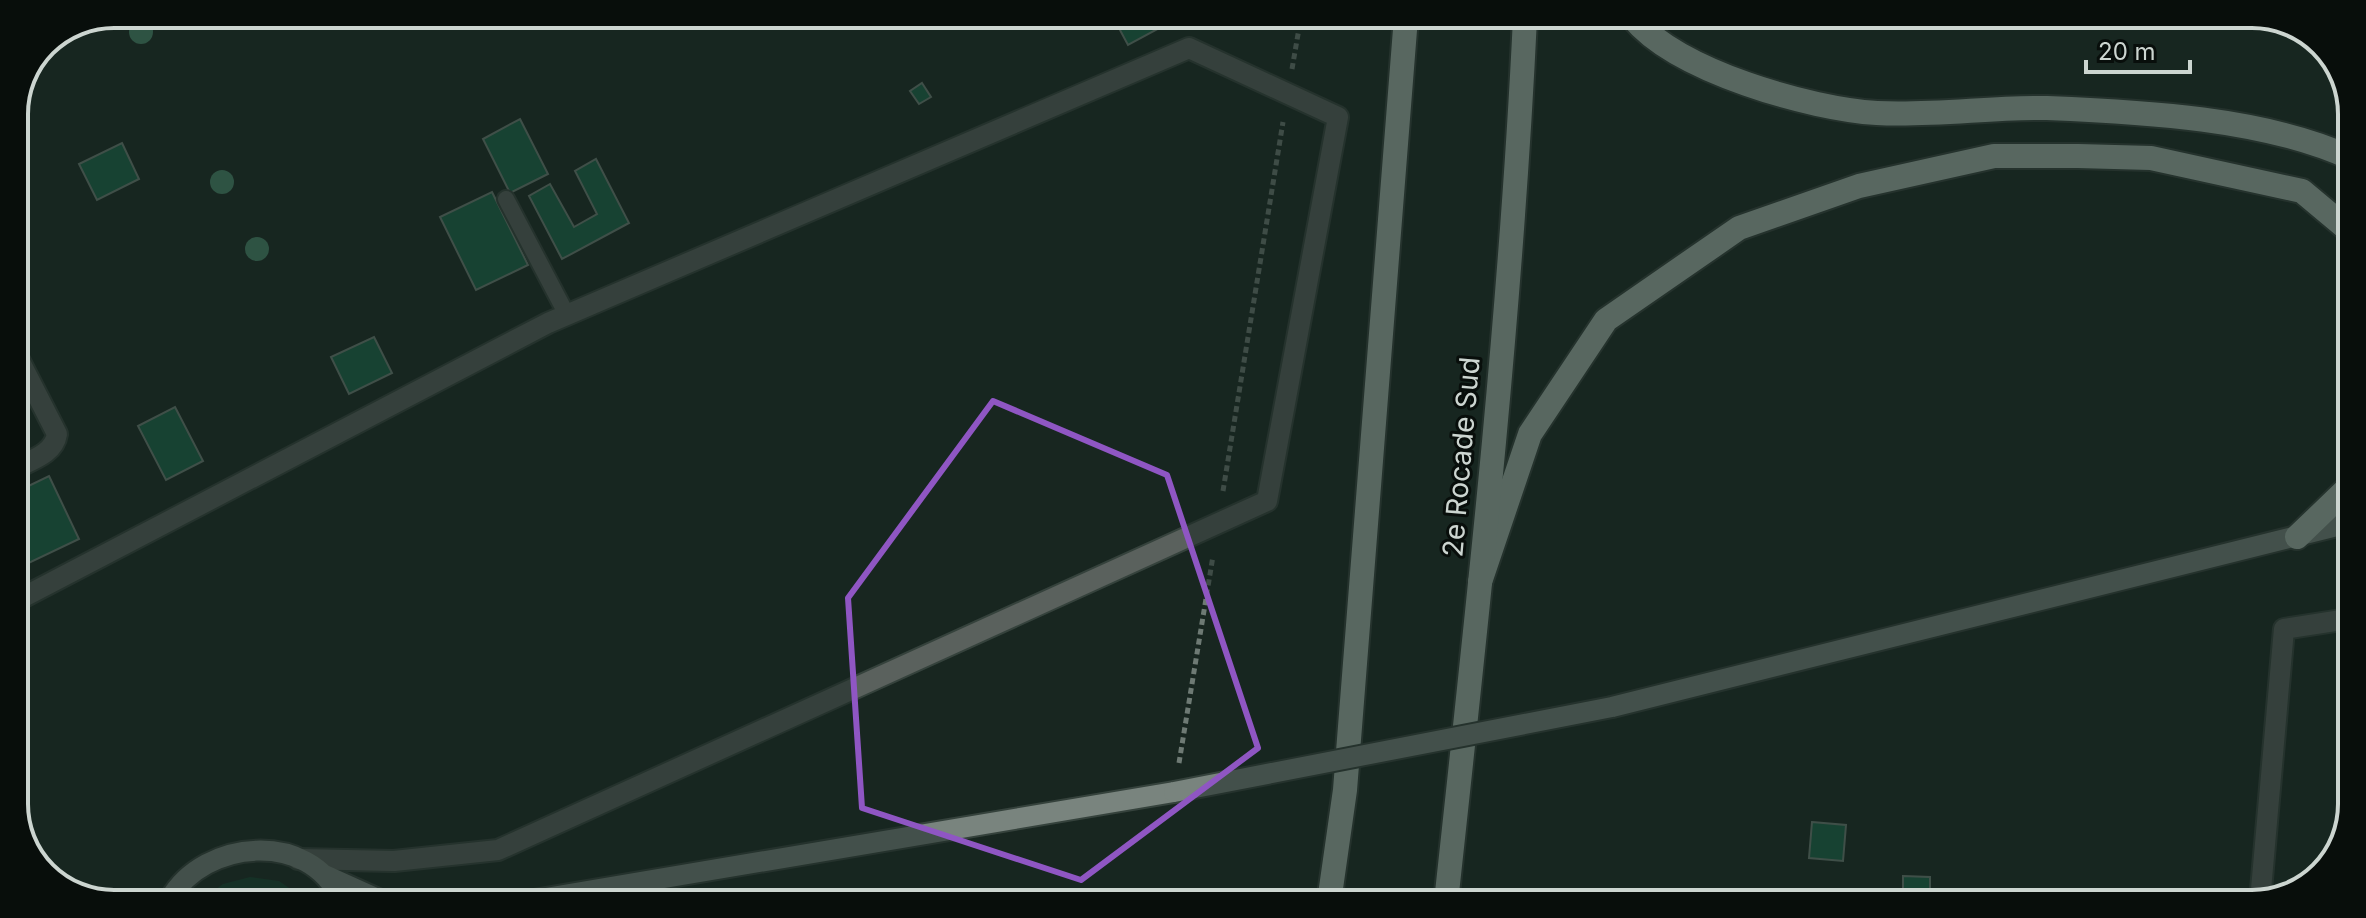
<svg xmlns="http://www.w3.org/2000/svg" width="2366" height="918" font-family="Inter,sans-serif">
  <rect width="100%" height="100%" fill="#182620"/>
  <!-- green -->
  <path fill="#133e2d" d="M250,877L279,881L305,899H202L223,884Z"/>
  <!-- building -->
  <g fill="#176448" stroke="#708178" stroke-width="2">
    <path d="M1113,17H1177L1178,18L1128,45Z"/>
    <path d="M922,83L931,97L919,104L910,91Z"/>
    <path d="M520,119L548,174L510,193L483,139Z"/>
    <path d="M122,143L139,179L97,200L79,164Z"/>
    <path d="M596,159L629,223L562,259L529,196L550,184L574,227L597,214L575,171Z"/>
    <path d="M492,192L528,265L476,290L440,217Z"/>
    <path d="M374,337L392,373L349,394L331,357Z"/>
    <path d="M175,407L203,461L166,480L138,426Z"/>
    <path d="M49,476L79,539L14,570V493Z"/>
    <path d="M2348,662L2347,805H2346L2340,663Z"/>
    <path d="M2347,811V836L2339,846L2338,812Z"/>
    <path d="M1812,822L1846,825L1843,861L1809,858Z"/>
    <path d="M1903,876L1930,877V900H1903Z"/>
  </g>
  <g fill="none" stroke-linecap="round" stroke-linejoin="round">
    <defs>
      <path id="service" d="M506,199L567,315"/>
      <g id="minor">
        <path d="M14,350L57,434C54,454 31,460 14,469"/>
        <path d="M14,602L548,323L1189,48L1338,117L1267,501L498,850L394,861L298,859"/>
        <path d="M2260,901L2284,629L2348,619"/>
      </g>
      <g id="secondary">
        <path d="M1612,707L2349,523"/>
        <path d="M327,876L378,899"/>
        <path d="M170,899C204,839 310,830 340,899"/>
        <path d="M534,900L1174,792"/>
      </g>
      <g id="motorway">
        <path d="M1633,18C1677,71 1810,109 1877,113C1934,116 1991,107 2047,108C2143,112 2264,118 2351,158"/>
        <path d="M2297,537L2349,487"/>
        <path d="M1480,582L1530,434L1606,320L1739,228L1859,186L1994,156H2078L2151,158L2302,191L2351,232"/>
        <path d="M1329,902L1345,790L1406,17"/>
        <path d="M1446,902C1478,608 1511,313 1525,18"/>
      </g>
    </defs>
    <!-- service casing -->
    <use href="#service" stroke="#35423c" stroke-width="20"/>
    <!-- minor casing -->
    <use href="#minor" stroke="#35423c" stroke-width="24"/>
    <!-- secondary casing -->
    <use href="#secondary" stroke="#35423c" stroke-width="24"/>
    <!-- motorway casing -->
    <use href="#motorway" stroke="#35423c" stroke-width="28"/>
    <!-- path -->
    <g stroke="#6e7a74" stroke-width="5" stroke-dasharray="6 4" stroke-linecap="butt">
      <path d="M1292,69L1301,17"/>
      <path d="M1223,491L1283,122"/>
      <path d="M1179,763L1213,556"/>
    </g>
    <!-- service -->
    <use href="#service" stroke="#5a615d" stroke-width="16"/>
    <!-- minor -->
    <use href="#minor" stroke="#5a615d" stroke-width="20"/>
    <!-- secondary -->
    <use href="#secondary" stroke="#79847e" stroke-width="20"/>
    <!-- motorway -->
    <use href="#motorway" stroke="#a6b7ae" stroke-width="24"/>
    <defs>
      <path id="secondary-bridge" d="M1174,792L1612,707"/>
    </defs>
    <!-- secondary-bridge casing -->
    <use href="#secondary-bridge" stroke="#35423c" stroke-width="24" stroke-linecap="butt"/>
    <!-- secondary-bridge -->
    <use href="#secondary-bridge" stroke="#79847e" stroke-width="20"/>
  </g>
  <!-- trees -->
  <g fill="#4a896d">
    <circle cx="141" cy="32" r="12"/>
    <circle cx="222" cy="182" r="12"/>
    <circle cx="257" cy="249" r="12"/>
  </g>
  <!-- marked area -->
  <path d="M0 0H2366V918H0ZM993,401L1167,475L1258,748L1081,880L862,808L848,598Z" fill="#182620" fill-opacity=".55" fill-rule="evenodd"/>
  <path fill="none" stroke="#8f56c3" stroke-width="6" stroke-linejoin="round" d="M993,401L1167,475L1258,748L1081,880L862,808L848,598Z"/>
  <g text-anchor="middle" stroke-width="6" stroke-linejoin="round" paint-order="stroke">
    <!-- street labels -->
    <g font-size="28" fill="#ccd5d0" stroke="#080e0b">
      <text transform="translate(1461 457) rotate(-85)" y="10">2e Rocade Sud</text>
    </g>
  </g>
  <!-- crop -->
  <path d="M0 0H2366V918H0ZM114 28H2252A86 86 0 0 1 2338 114V804A86 86 0 0 1 2252 890H114A86 86 0 0 1 28 804V114A86 86 0 0 1 114 28Z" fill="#080e0b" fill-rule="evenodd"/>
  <path fill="none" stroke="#ccd5d0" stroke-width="4" d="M114 28H2252A86 86 0 0 1 2338 114V804A86 86 0 0 1 2252 890H114A86 86 0 0 1 28 804V114A86 86 0 0 1 114 28Z"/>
  <!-- scale -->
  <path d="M2086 60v12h104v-12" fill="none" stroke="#ccd5d0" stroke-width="4"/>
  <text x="2098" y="60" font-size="24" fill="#ccd5d0" stroke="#080e0b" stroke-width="6" paint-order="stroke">20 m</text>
</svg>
